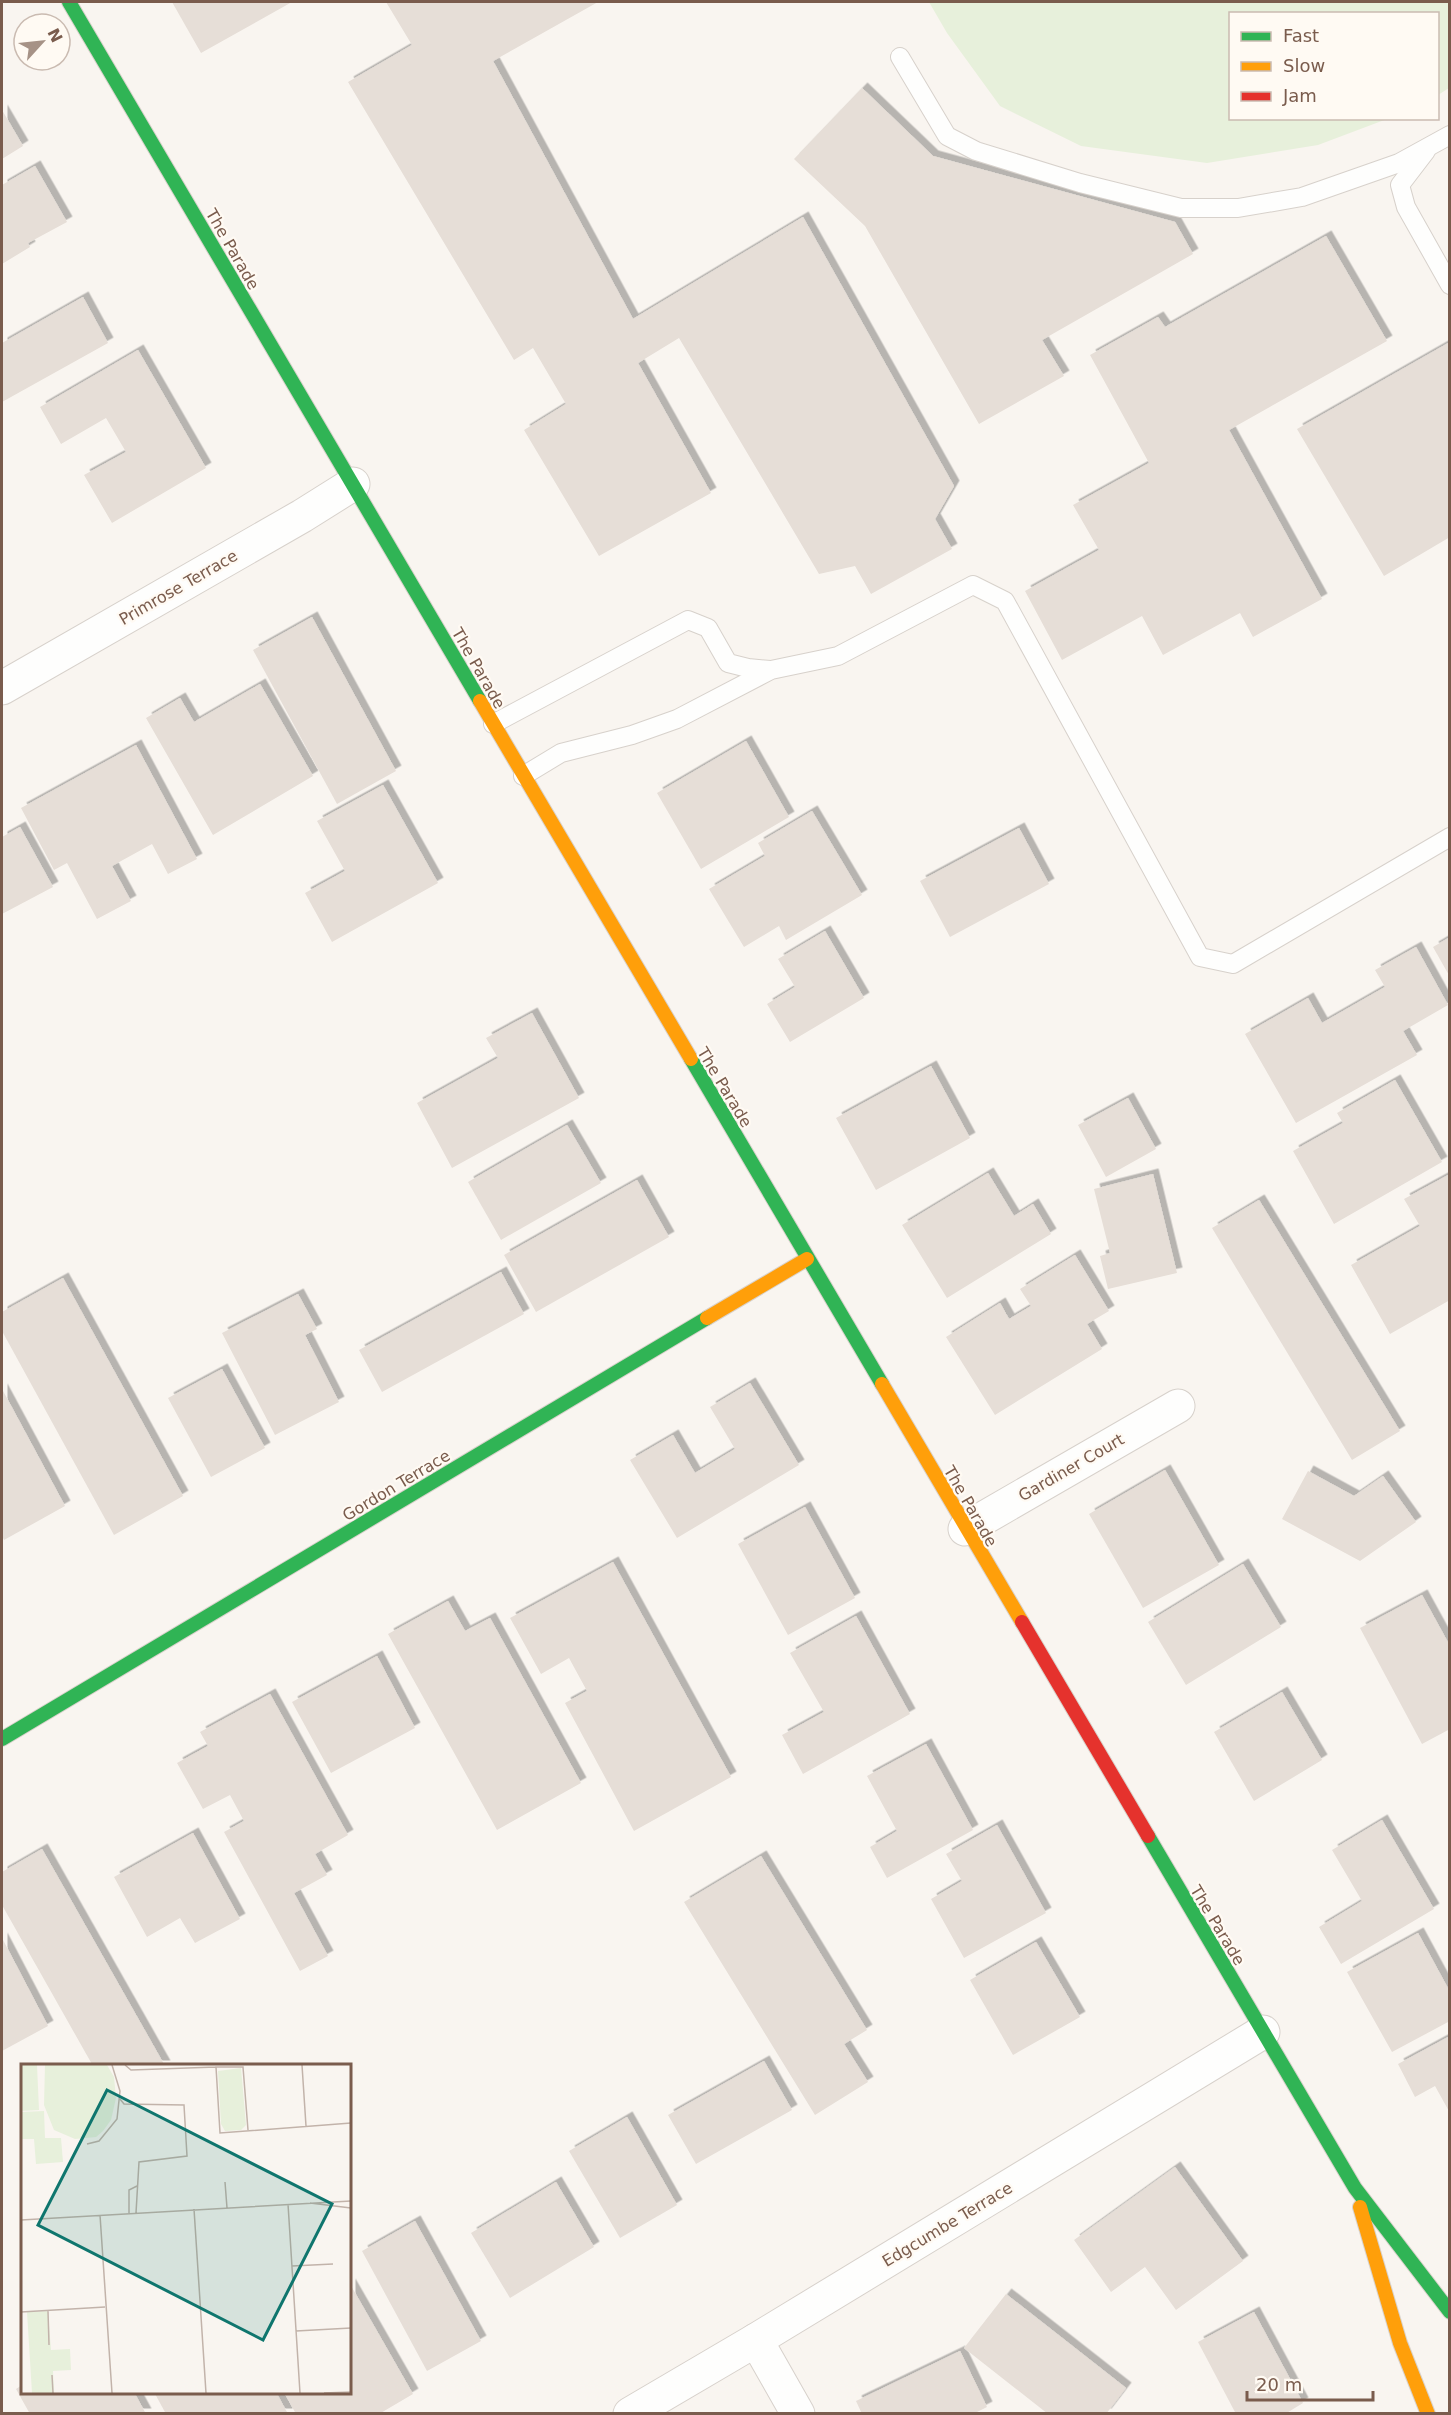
<svg xmlns="http://www.w3.org/2000/svg" width="1451" height="2415" font-family="'DejaVu Sans',sans-serif">
  <defs>
    <filter id="shadow"><feDropShadow dx="5.5" dy="-5.5" stdDeviation="0" flood-color="#0004"/></filter>
  </defs>
  <rect width="100%" height="100%" fill="#f9f5f0"/>
  <!-- green -->
  <path fill="#e7f0db" d="M929,2H1449V88L1438,95V14H1230V118L1387,119L1318,145L1207,163L1081,146L1000,106L947,33Z"/>
  <!-- building -->
  <g fill="#e6ded7" filter="url(#shadow)">
    <path d="M172,2H292L201,53Z"/>
    <path d="M386,2H598L493,61L633,319L803,217L954,486L935,519L952,549L871,594L855,566L819,574L679,338L638,363L711,493L599,556L524,430L566,404L533,348L514,360L348,82L412,45Z"/>
    <path d="M862,88L933,156L1175,222L1193,254L1042,340L1064,376L979,424L865,226L794,159Z"/>
    <path d="M2,110L23,146L2,159Z"/>
    <path d="M35,166L67,222L28,243L30,247L2,264V185Z"/>
    <path d="M1326,236L1387,341L1229,430L1322,599L1253,637L1240,613L1163,655L1142,616L1062,660L1025,591L1099,550L1073,505L1149,463L1090,355L1158,317L1165,327Z"/>
    <path d="M83,297L108,343L2,402V343Z"/>
    <path d="M1450,342V537L1384,576L1297,429Z"/>
    <path d="M138,350L206,468L112,523L84,475L126,452L106,418L61,444L40,407Z"/>
    <path d="M312,617L396,771L337,804L253,650Z"/>
    <path d="M260,684L313,776L213,835L146,718L180,698L194,722Z"/>
    <path d="M746,741L789,817L701,869L657,793Z"/>
    <path d="M136,745L197,859L168,874L152,844L112,866L131,901L97,919L67,863L54,870L21,808Z"/>
    <path d="M383,785L438,883L332,942L305,893L345,871L317,821Z"/>
    <path d="M812,811L862,895L786,940L779,926L744,947L709,889L765,856L758,843Z"/>
    <path d="M20,827L53,887L2,914V837Z"/>
    <path d="M1019,828L1049,884L950,937L920,881Z"/>
    <path d="M825,931L864,998L790,1042L767,1004L795,987L778,959Z"/>
    <path d="M1450,937V977L1433,947Z"/>
    <path d="M1416,947L1448,1005L1403,1031L1417,1055L1296,1123L1245,1034L1308,998L1322,1023L1385,987L1375,970Z"/>
    <path d="M532,1013L579,1098L452,1168L417,1103L498,1058L486,1038Z"/>
    <path d="M931,1066L970,1138L876,1190L836,1118Z"/>
    <path d="M1395,1080L1442,1162L1334,1224L1293,1151L1343,1123L1337,1113Z"/>
    <path d="M1128,1098L1156,1149L1106,1177L1078,1125Z"/>
    <path d="M567,1125L601,1183L501,1240L468,1182Z"/>
    <path d="M988,1173L1014,1216L1033,1204L1051,1234L947,1298L902,1225Z"/>
    <path d="M1153,1174L1177,1273L1108,1289L1100,1256L1110,1253L1094,1189Z"/>
    <path d="M1450,1174V1300L1390,1334L1351,1265L1420,1226L1404,1199Z"/>
    <path d="M637,1180L669,1237L536,1312L504,1255Z"/>
    <path d="M1259,1200L1400,1431L1352,1460L1212,1228Z"/>
    <path d="M1075,1255L1109,1311L1087,1324L1102,1349L995,1415L946,1337L1000,1303L1009,1319L1031,1306L1020,1289Z"/>
    <path d="M501,1272L524,1314L382,1392L359,1350Z"/>
    <path d="M63,1278L183,1496L114,1535L2,1331V1312Z"/>
    <path d="M298,1294L317,1329L305,1335L339,1402L275,1435L222,1333Z"/>
    <path d="M222,1369L265,1448L211,1477L168,1398Z"/>
    <path d="M750,1383L799,1465L677,1538L630,1460L673,1435L695,1473L735,1449L710,1407Z"/>
    <path d="M2,1389L65,1506L4,1540L2,1536Z"/>
    <path d="M1165,1470L1219,1565L1143,1608L1089,1514Z"/>
    <path d="M1308,1471L1354,1496L1383,1476L1416,1522L1360,1561L1282,1519Z"/>
    <path d="M805,1507L855,1598L788,1635L738,1544Z"/>
    <path d="M613,1562L731,1777L634,1831L565,1703L587,1691L569,1658L541,1674L510,1618Z"/>
    <path d="M1243,1564L1281,1627L1186,1685L1148,1622Z"/>
    <path d="M1422,1595L1450,1646V1729L1422,1744L1360,1628Z"/>
    <path d="M448,1601L465,1631L490,1618L581,1783L497,1830L388,1634Z"/>
    <path d="M856,1616L910,1714L803,1774L782,1735L824,1712L790,1653Z"/>
    <path d="M377,1656L415,1728L331,1773L292,1702Z"/>
    <path d="M1282,1692L1322,1760L1254,1801L1214,1732Z"/>
    <path d="M270,1694L348,1835L315,1854L327,1875L294,1893L328,1956L300,1971L224,1832L244,1821L230,1795L203,1809L177,1763L208,1746L200,1732Z"/>
    <path d="M926,1744L973,1830L887,1878L870,1847L897,1831L867,1776Z"/>
    <path d="M1382,1820L1434,1909L1341,1964L1319,1927L1362,1901L1332,1850Z"/>
    <path d="M997,1825L1046,1913L964,1958L931,1899L962,1881L946,1854Z"/>
    <path d="M193,1833L240,1919L195,1943L180,1918L147,1937L114,1877Z"/>
    <path d="M42,1849L165,2066H93L2,1905V1872Z"/>
    <path d="M761,1856L867,2030L844,2044L868,2082L815,2115L684,1902Z"/>
    <path d="M1418,1933L1450,1992V2021L1392,2052L1347,1972Z"/>
    <path d="M2,1938L48,2026L2,2051Z"/>
    <path d="M1036,1942L1080,2017L1013,2055L970,1980Z"/>
    <path d="M1450,2036V2113L1435,2086L1415,2097L1398,2064Z"/>
    <path d="M764,2061L792,2110L696,2164L668,2115Z"/>
    <path d="M627,2117L677,2205L620,2238L569,2151Z"/>
    <path d="M1175,2167L1243,2261L1176,2310L1145,2267L1111,2292L1074,2240Z"/>
    <path d="M556,2182L594,2247L510,2298L471,2233Z"/>
    <path d="M415,2221L481,2341L427,2371L362,2251Z"/>
    <path d="M350,2284L413,2394L379,2414H296L284,2392H350Z"/>
    <path d="M1006,2294L1126,2388L1106,2414H1048L964,2348Z"/>
    <path d="M1254,2312L1303,2403L1285,2414H1236L1198,2342Z"/>
    <path d="M960,2351L987,2407L973,2414H862L856,2401Z"/>
    <path d="M22,2385V2392H134L146,2414H30L16,2389Z"/>
    <path d="M154,2392H276L288,2414H166Z"/>
  </g>
  <g fill="none" stroke-linecap="round" stroke-linejoin="round">
    <defs>
      <g id="lane">
        <path d="M900,57L947,136L976,151L1080,183L1181,208H1238L1302,197L1399,163L1450,135"/>
        <path d="M1426,151L1400,185L1406,207L1450,285"/>
        <path d="M493,724L688,620L708,628L728,663L748,668L770,670"/>
        <path d="M523,776L561,753L632,735L677,719L771,670L838,656L973,585L1005,601L1200,957L1233,964L1450,837"/>
      </g>
      <g id="street">
        <path d="M2,688L302,516L353,484"/>
        <path d="M965,1529L1178,1406"/>
        <path d="M756,2340L798,2414"/>
        <path d="M630,2414L756,2340L1263,2032"/>
      </g>
      <g id="fast">
        <path d="M69,2L480,701"/>
        <path d="M691,1059L882,1384"/>
        <path d="M2,1739L707,1318"/>
        <path d="M1148,1836L1355,2188L1450,2312"/>
      </g>
      <g id="slow">
        <path d="M480,701L691,1059"/>
        <path d="M707,1318L807,1259"/>
        <path d="M882,1384L1022,1622"/>
        <path d="M1360,2207L1400,2343L1428,2414"/>
      </g>
      <path id="jam" d="M1022,1622L1148,1836"/>
    </defs>
    <!-- lane casing -->
    <use href="#lane" stroke="#d7d1cb" stroke-width="20"/>
    <!-- street casing -->
    <use href="#street" stroke="#d7d1cb" stroke-width="35"/>
    <!-- fast casing -->
    <use href="#fast" stroke="#d9d2cb" stroke-width="16"/>
    <!-- slow casing -->
    <use href="#slow" stroke="#d9d2cb" stroke-width="16"/>
    <!-- jam casing -->
    <use href="#jam" stroke="#d9d2cb" stroke-width="16"/>
    <!-- lane -->
    <use href="#lane" stroke="#fefefd" stroke-width="18"/>
    <!-- street -->
    <use href="#street" stroke="#fefefd" stroke-width="33"/>
    <!-- fast -->
    <use href="#fast" stroke="#30b455" stroke-width="14"/>
    <!-- slow -->
    <use href="#slow" stroke="#ff9f0a" stroke-width="14"/>
    <!-- jam -->
    <use href="#jam" stroke="#e5322d" stroke-width="14"/>
  </g>
  <g text-anchor="middle" stroke-width="4.5" stroke-linejoin="round" paint-order="stroke">
    <!-- street labels -->
    <g font-size="16" fill="#7a5c4d" stroke="#fffaf3">
      <text transform="translate(233 249) rotate(60)" y="6">The Parade</text>
      <text transform="translate(178 587) rotate(-30)" y="6">Primrose Terrace</text>
      <text transform="translate(479 668) rotate(60)" y="6">The Parade</text>
      <text transform="translate(725 1087) rotate(59)" y="6">The Parade</text>
      <text transform="translate(1071 1467) rotate(-30)" y="6">Gardiner Court</text>
      <text transform="translate(396 1485) rotate(-31)" y="6">Gordon Terrace</text>
      <text transform="translate(971 1506) rotate(60)" y="6">The Parade</text>
      <text transform="translate(1218 1925) rotate(59)" y="6">The Parade</text>
      <text transform="translate(947 2224) rotate(-31)" y="6">Edgcumbe Terrace</text>
    </g>
  </g>
  <!-- overview -->
  <g transform="translate(21 2064)">
    <rect width="330" height="330" fill="#f9f5f0"/>
    <path d="M0,1H16L18,46L0,47ZM24,1H86L93,13L95,34L90,56L82,67L75,73L54,75L33,66L23,41ZM220,4L225,61L220,66L204,67L200,60L197,7ZM23,47L24,74H40L42,98L15,100L13,75H0V48ZM27,247L30,286L49,285L50,306L32,307L33,329H11L6,248Z" fill="#e7f0db"/>
    <path fill="none" stroke="#c2b3aa" stroke-width="1.5" d="M104,1L110,6L195,3M281,1L285,62M99,35L103,40L163,41L166,92L118,98L115,149M227,66L222,3H195L199,69L330,59M66,80L78,77L96,55L99,27L91,1M204,118L206,144M289,139L330,144M267,140L279,329M173,145L185,329M108,149V126L116,122M79,151L91,329M0,156L330,137M271,202L312,200M27,247L28,281M0,248L84,243M275,267L330,264M31,311L32,329M303,329L330,328"/>
    <path fill="#0f766e" fill-opacity="0.15" stroke="#0f766e" stroke-width="3" d="M86,26L311,140L242,276L17,161Z"/>
    <rect width="330" height="330" fill="none" stroke="#7a5c4d" stroke-width="3"/>
  </g>
  <!-- border -->
  <rect width="1451" height="2415" fill="none" stroke="#7a5c4d" stroke-width="6"/>
  <!-- legend -->
  <rect x="1229" y="12" width="210" height="108" fill="#fffaf3" stroke="#cabbb1" stroke-width="1.5"/>
  <rect x="1241" y="32" width="30" height="9" fill="#30b455" stroke="#cabbb1" stroke-width="1.5"/>
  <text x="1283" y="42" font-size="18" fill="#7a5c4d">Fast</text>
  <rect x="1241" y="62" width="30" height="9" fill="#ff9f0a" stroke="#cabbb1" stroke-width="1.5"/>
  <text x="1283" y="72" font-size="18" fill="#7a5c4d">Slow</text>
  <rect x="1241" y="92" width="30" height="9" fill="#e5322d" stroke="#cabbb1" stroke-width="1.5"/>
  <text x="1283" y="102" font-size="18" fill="#7a5c4d">Jam</text>
  <!-- north arrow -->
  <g transform="translate(42 42) rotate(63)"><circle r="28" fill="#fffaf3" stroke="#cabbb1" stroke-width="1.5"/>
  <path d="M0-4.5L10 22L0 15L-10 22Z" fill="#a69286"/>
  <text y="-9" font-size="16" font-weight="bold" text-anchor="middle" fill="#7a5c4d">N</text>
  </g>
  <!-- scale -->
  <path d="M1247 2391v9h126v-9" fill="none" stroke="#7a5c4d" stroke-width="3"/>
  <text x="1256" y="2391" font-size="18" fill="#7a5c4d" stroke="#fffaf3" stroke-width="4.5" paint-order="stroke">20 m</text>
</svg>
